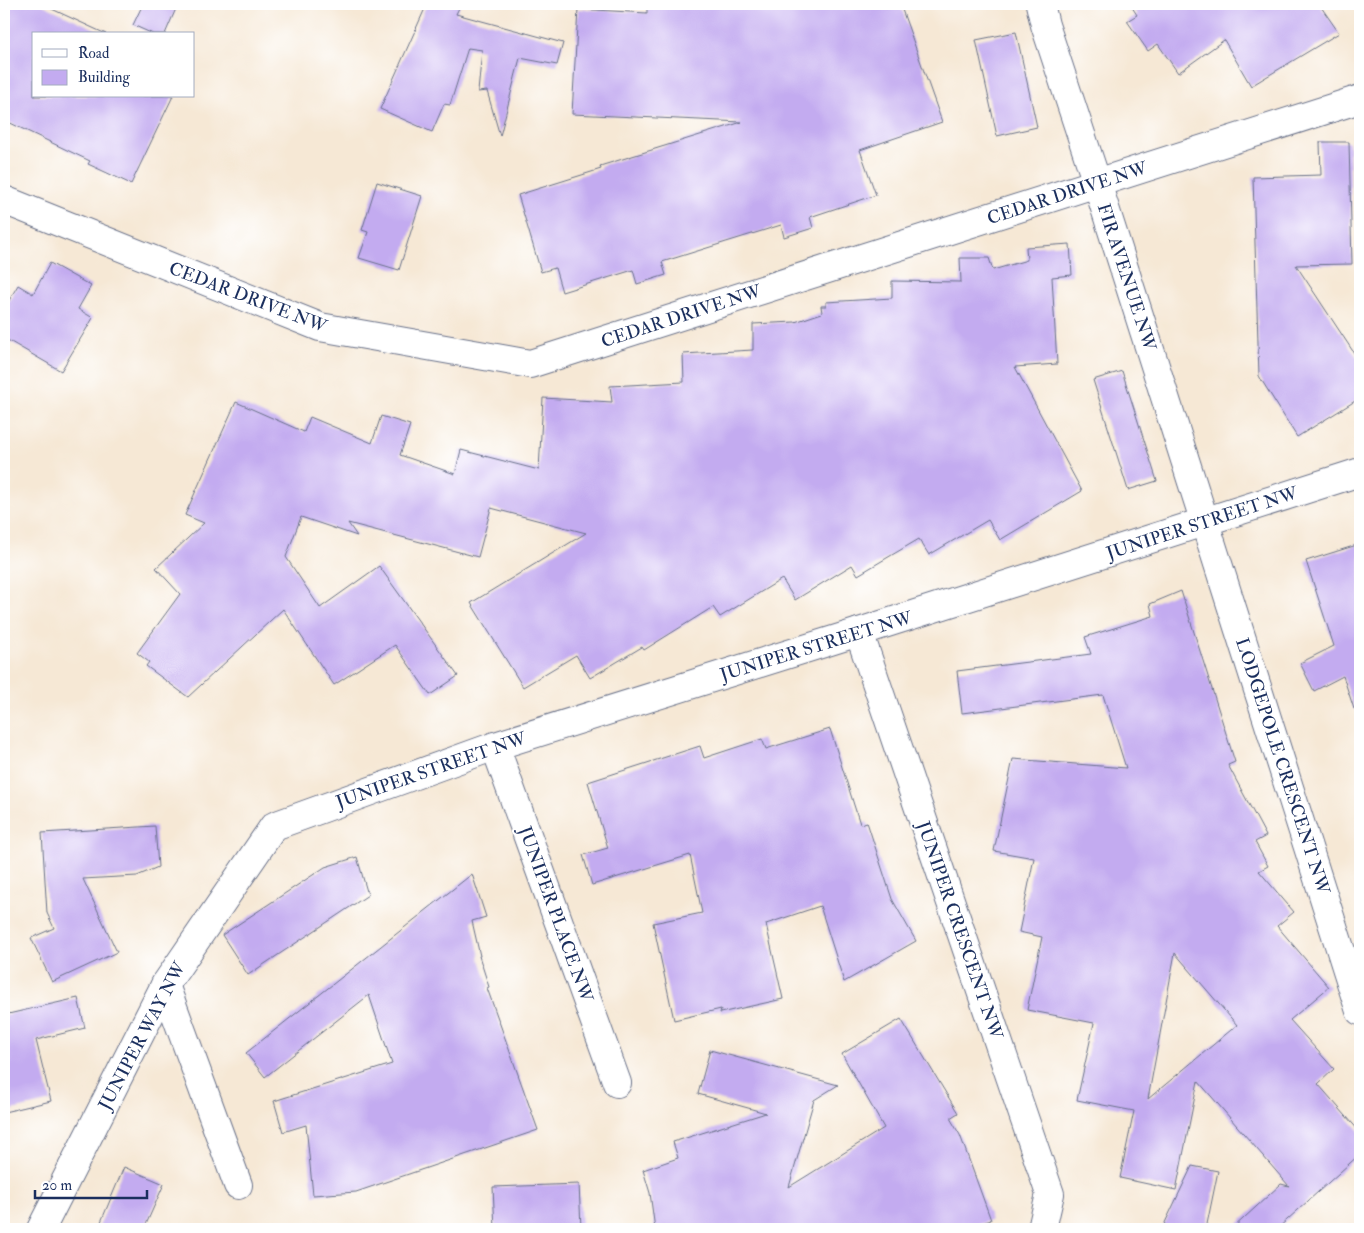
<svg xmlns="http://www.w3.org/2000/svg" width="1364" height="1233" font-family="'IM FELL Double Pica',serif">
  <rect width="100%" height="100%" fill="#fff"/>
  <filter id="ink" filterUnits="userSpaceOnUse"><feTurbulence type="fractalNoise" baseFrequency=".02" numOctaves="2"/><feDisplacementMap in="SourceGraphic" scale="10" xChannelSelector="R" yChannelSelector="G"/><feConvolveMatrix kernelMatrix="1 2 1 2 8 2 1 2 1" color-interpolation-filters="sRGB"/></filter>
  <filter id="wash" filterUnits="userSpaceOnUse"><feTurbulence type="fractalNoise" baseFrequency=".0096" numOctaves="4" result="noise"/><feDisplacementMap in="SourceGraphic" scale="20" xChannelSelector="R" yChannelSelector="G"/><feGaussianBlur stdDeviation="1.12" result="paint"/><feColorMatrix in="noise" values="0 0 0 0 0 0 0 0 0 0 0 0 0 0 0 0 0 1.4 0 .05"/><feComposite in="paint" operator="in"/></filter>
  <g filter="url(#wash)">
    <rect width="100%" height="100%" fill="#f6e8d5"/>
    <g id="blocks">
      <!-- building -->
      <g fill="#c3abf0" fill-rule="evenodd">
        <path d="M4,4H41L106,34H34V96H173L131,184L88,164L90,161L4,120Z"/>
        <path d="M143,4H178L165,34H153L133,25Z"/>
        <path d="M427,4H461L456,14L563,43L557,65L520,58L500,136L487,91L478,92L482,50L468,48L450,105L444,104L432,132L380,109Z"/>
        <path d="M647,4H900L942,122L860,150L876,195L810,217L813,228L784,237L781,225L662,262L666,275L637,284L633,270L562,292L555,268L541,272L518,195L601,169L600,166L742,122L572,114L578,9L647,13Z"/>
        <path d="M1130,4H1319L1339,33L1251,86L1224,40L1178,73L1158,44L1148,51L1127,21L1137,15Z"/>
        <path d="M1016,32L1037,127L997,136L976,40Z"/>
        <path d="M1320,142H1349L1352,264L1296,265L1360,362V398L1297,437L1259,376L1253,177L1321,175Z"/>
        <path d="M377,182L422,196L399,270L359,258L368,232L362,230Z"/>
        <path d="M1070,244L1072,275L1052,277L1057,364L1015,367L1082,491L1000,540L988,520L929,555L919,539L858,575L852,565L795,600L782,579L720,617L713,607L644,650L642,647L590,678L576,655L523,687L471,603L586,533L491,508L478,557L348,523L357,536L301,517L286,557L320,608L379,566L458,676L430,695L395,645L334,685L283,609L188,697L146,666L149,662L137,653L180,594L156,568L204,523L185,515L236,402L304,432L310,417L372,443L381,416L410,425L400,455L455,474L461,450L539,470L543,398L612,402L610,386L684,382L683,354L753,350V324L795,322L822,313L821,306H826V302L892,298V281L961,282L960,258H989L993,270L1027,260L1026,247Z"/>
        <path d="M50,263L91,286L78,309L93,318L61,371L4,338V309L18,285L33,294Z"/>
        <path d="M1122,371L1157,481L1128,490L1093,380Z"/>
        <path d="M1360,544V708L1354,709L1343,676L1314,691L1300,663L1334,646L1306,561Z"/>
        <path d="M1181,591L1235,762L1228,765L1266,836L1255,842L1268,866L1259,871L1294,912L1277,926L1329,987L1290,1020L1334,1069L1318,1084L1360,1132V1154L1277,1229H1232L1281,1184L1289,1186L1198,1081L1176,1190L1120,1178L1134,1111L1077,1100L1094,1023L1027,1010L1042,937L1019,932L1034,858L994,851L1013,759L1126,768L1103,695L962,713L957,671L1091,654L1085,637L1153,616L1150,604ZM1175,953L1237,1025L1148,1099Z"/>
        <path d="M830,729L860,824L867,822L892,899L916,941L844,982L820,906L766,924L783,999L720,1013L721,1009L674,1020L653,923L702,913L690,855L592,885L583,855L608,848L588,782L700,746L704,758L762,739L766,749Z"/>
        <path d="M155,826L158,867L137,876L83,879L117,952L52,982L31,938L54,928L47,913L42,833Z"/>
        <path d="M357,857L368,895L248,975L222,935L325,867Z"/>
        <path d="M472,874L486,917L472,921L480,956H479L489,987L487,988L538,1130L356,1192L313,1195L306,1125L283,1132L274,1101L392,1064L369,995L265,1077L246,1053Z"/>
        <path d="M78,998L85,1028L36,1040L51,1101L4,1112V1015Z"/>
        <path d="M901,1019L958,1113L950,1118L960,1135L991,1220L966,1229H655L650,1193L643,1170L678,1158L673,1142L766,1113L698,1094L710,1050L838,1085L814,1100L789,1187L884,1128L842,1054Z"/>
        <path d="M1192,1166L1218,1171L1206,1229H1162Z"/>
        <path d="M124,1167L164,1184L144,1229H98Z"/>
        <path d="M579,1184L581,1228L495,1229L493,1187Z"/>
      </g>
    </g>
  </g>
  <g filter="url(#ink)">
    <use href="#blocks" fill-opacity="0" stroke="#687088" stroke-width="1"/>
    <g fill="none" stroke-linecap="round" stroke-linejoin="round">
      <defs>
        <g id="minor">
          <path d="M1040,4L1045,25L1097,183L1360,1011"/>
          <path d="M4,200L320,327L530,364L1360,99"/>
          <path d="M859,632L1050,1194L1042,1229"/>
          <path d="M495,746L617,1083"/>
          <path d="M165,985L238,1185"/>
          <path d="M41,1229L165,985L274,826L495,746L859,632L1360,472"/>
        </g>
      </defs>
      <!-- minor casing -->
      <use href="#minor" stroke="#687088" stroke-width="30"/>
      <!-- minor -->
      <use href="#minor" stroke="#fff" stroke-width="28"/>
    </g>
  </g>
  <g text-anchor="middle" stroke-width="4" stroke-linejoin="round" paint-order="stroke">
    <!-- street labels -->
    <g font-size="18" fill="#1b2f5e" stroke="#fff">
      <text transform="translate(1067 193) rotate(-18)" y="6">CEDAR DRIVE NW</text>
      <text transform="translate(1127 277) rotate(72)" y="6">FIR AVENUE NW</text>
      <text transform="translate(248 297) rotate(21)" y="6">CEDAR DRIVE NW</text>
      <text transform="translate(681 316) rotate(-18)" y="6">CEDAR DRIVE NW</text>
      <text transform="translate(1202 523) rotate(-18)" y="6">JUNIPER STREET NW</text>
      <text transform="translate(816 646) rotate(-17)" y="6">JUNIPER STREET NW</text>
      <text transform="translate(1283 766) rotate(72)" y="6">LODGEPOLE CRESCENT NW</text>
      <text transform="translate(431 770) rotate(-19)" y="6">JUNIPER STREET NW</text>
      <text transform="translate(556 914) rotate(70)" y="6">JUNIPER PLACE NW</text>
      <text transform="translate(960 930) rotate(71)" y="6">JUNIPER CRESCENT NW</text>
      <text transform="translate(142 1036) rotate(-62)" y="6">JUNIPER WAY NW</text>
    </g>
  </g>
  <!-- margin -->
  <rect width="1364" height="1233" fill="none" stroke="#fff" stroke-width="20"/>
  <!-- legend -->
  <rect x="32" y="32" width="162" height="65" fill="#ffffff" stroke="#a4acbf"/>
  <rect x="42" y="49" width="25" height="8" fill="#ffffff" stroke="#a4acbf"/>
  <text x="78" y="58" font-size="15" fill="#1b2f5e">Road</text>
  <rect x="42" y="70" width="25" height="15" fill="#c3abf0" stroke="#a4acbf"/>
  <text x="78" y="82" font-size="15" fill="#1b2f5e">Building</text>
  <!-- scale -->
  <path d="M35 1190v8h112v-8" fill="none" stroke="#1b2f5e" stroke-width="2.5"/>
  <text x="42" y="1190" font-size="15" fill="#1b2f5e" stroke="#ffffff" stroke-width="4" paint-order="stroke">20 m</text>
</svg>
